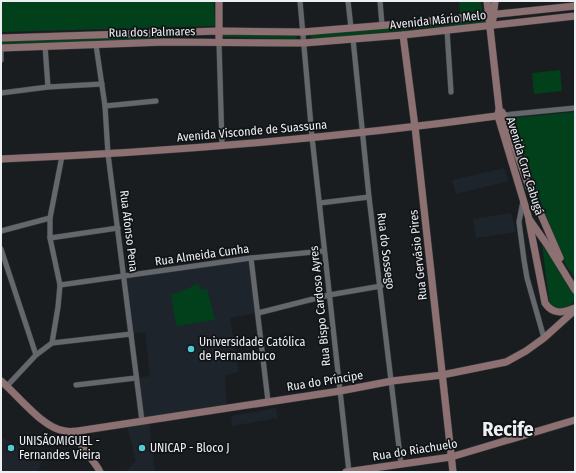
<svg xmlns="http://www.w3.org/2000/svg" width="576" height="473" font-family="'Fira Sans Condensed',sans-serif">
  <rect width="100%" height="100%" fill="#1a1d20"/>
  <!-- built -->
  <g fill="#1d242c">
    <path d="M504,168L509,181L456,194L452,180Z"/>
    <path d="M511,213L516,232L476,238L473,219Z"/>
    <path d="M251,258L258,313L230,318L239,372L225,375L227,407L142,421L136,378L150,376L145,332L131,334L124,276Z"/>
    <path d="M276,408L278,418L232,426L231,416Z"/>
    <path d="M149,422L155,472H122L126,471L136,461L127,426Z"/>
    <path d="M1,437L43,459L38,472H1Z"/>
  </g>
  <!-- green -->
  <g fill="#01401a">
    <path d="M1,1H214L215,26L1,32Z"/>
    <path d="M459,1H481L482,12L460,13Z"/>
    <path d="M483,19L485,21L483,23L412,29L414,25Z"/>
    <path d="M408,26L407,30L310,40L311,35Z"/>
    <path d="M223,34L297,36L296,41L292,39L223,37Z"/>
    <path d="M163,37L164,38L163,39L1,45V40Z"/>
    <path d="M560,70L562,91L534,94L532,73Z"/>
    <path d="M575,112V278L565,264L509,121L511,118Z"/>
    <path d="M542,243L553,259L557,269L575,294C575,304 570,307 562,310L553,307L549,301Z"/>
    <path d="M199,283L200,290L207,289L215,320L176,326L171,294H175Z"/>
  </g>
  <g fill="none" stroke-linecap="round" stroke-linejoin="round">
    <defs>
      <g id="street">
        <path d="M300,1L312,137L349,472"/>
        <path d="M348,1L351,28"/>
        <path d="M380,1L382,25"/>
        <path d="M447,30L451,92"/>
        <path d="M353,39L369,197L401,464"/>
        <path d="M219,42L222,145"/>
        <path d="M96,45L105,106L108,154L142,421"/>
        <path d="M45,46L48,87"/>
        <path d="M1,60V48"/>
        <path d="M1,93L48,87L102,84"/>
        <path d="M105,106L156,101"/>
        <path d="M504,115L575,108"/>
        <path d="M523,201L519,222L524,260L527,278L544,338"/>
        <path d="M320,203L369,197"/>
        <path d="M1,231L50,218"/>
        <path d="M50,238L118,228"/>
        <path d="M1,249L36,355"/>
        <path d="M251,258L268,401"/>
        <path d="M60,285L251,258L324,251"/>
        <path d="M258,313L329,295L381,286"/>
        <path d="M52,343L131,334"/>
        <path d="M76,385L136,378"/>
        <path d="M7,386L36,355L52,343L58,307L60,285L50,238V218L62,156"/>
      </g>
      <g id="secondary">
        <path d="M219,1V42"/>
        <path d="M487,1L499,108L498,116L529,219L548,246L575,290"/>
        <path d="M493,19L495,1"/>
        <path d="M403,35L415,127L453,472"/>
        <path d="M1,38L219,31L303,32L412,23L575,6"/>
        <path d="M1,48L165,42L304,43L403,35L575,16"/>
        <path d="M502,112L529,187L560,258"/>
        <path d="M1,159C169,152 337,138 504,115"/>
        <path d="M529,221L545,303C553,315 563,313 575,308"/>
        <path d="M1,381C18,395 42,428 65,431C69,432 74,431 78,431L340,391L392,381L442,375L506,362L526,351L544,338L575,310"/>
        <path d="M78,431C74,443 95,460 100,472"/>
        <path d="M346,472L451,457L575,420"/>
      </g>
    </defs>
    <!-- street casing -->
    <use href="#street" stroke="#383a3d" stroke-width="6"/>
    <!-- secondary casing -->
    <use href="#secondary" stroke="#383a3d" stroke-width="8"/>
    <!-- street -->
    <use href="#street" stroke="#64686c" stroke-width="5"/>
    <!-- secondary -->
    <use href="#secondary" stroke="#8d7072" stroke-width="7"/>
  </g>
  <!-- markers -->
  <g fill="#51ccd2" stroke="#111417" stroke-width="1.5">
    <circle cx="191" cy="349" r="4"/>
    <circle cx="11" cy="448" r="4"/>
    <circle cx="142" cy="448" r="4"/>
  </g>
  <g text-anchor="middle" stroke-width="3.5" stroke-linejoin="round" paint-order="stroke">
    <!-- street labels -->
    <g font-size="12" fill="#edeff2" stroke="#111417">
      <text transform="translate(438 20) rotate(-6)" y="4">Avenida Mário Melo</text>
      <text transform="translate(152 32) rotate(-1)" y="4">Rua dos Palmares</text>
      <text transform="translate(252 131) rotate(-5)" y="4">Avenida Visconde de Suassuna</text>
      <text transform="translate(525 166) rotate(73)" y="4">Avenida Cruz Cabugá</text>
      <text transform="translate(129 231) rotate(83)" y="4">Rua Afonso Pena</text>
      <text transform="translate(386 251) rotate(83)" y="4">Rua do Sossego</text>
      <text transform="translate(202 255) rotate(-8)" y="4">Rua Almeida Cunha</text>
      <text transform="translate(418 255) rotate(-96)" y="4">Rua Gervásio Pires</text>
      <text transform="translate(320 306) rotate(-96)" y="4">Rua Bispo Cardoso Ayres</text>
      <text transform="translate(325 381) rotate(-9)" y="4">Rua do Príncipe</text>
      <text transform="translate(415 450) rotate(-9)" y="4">Rua do Riachuelo</text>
    </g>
    <!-- poi labels -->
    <g font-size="12" fill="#edeff2" stroke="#111417" text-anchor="start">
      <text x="199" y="346">Universidade Católica<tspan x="199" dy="14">de Pernambuco</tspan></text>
      <text x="19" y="445">UNISÃOMIGUEL -<tspan x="19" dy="14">Fernandes Vieira</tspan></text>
      <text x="150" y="452">UNICAP - Bloco J</text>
    </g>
    <!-- town labels -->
    <g font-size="20" font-weight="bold" fill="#edeff2" stroke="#111417">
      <text x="508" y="436">Recife</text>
    </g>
  </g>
  <!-- border -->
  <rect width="576" height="473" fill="none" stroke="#edeff2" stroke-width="4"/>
</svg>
